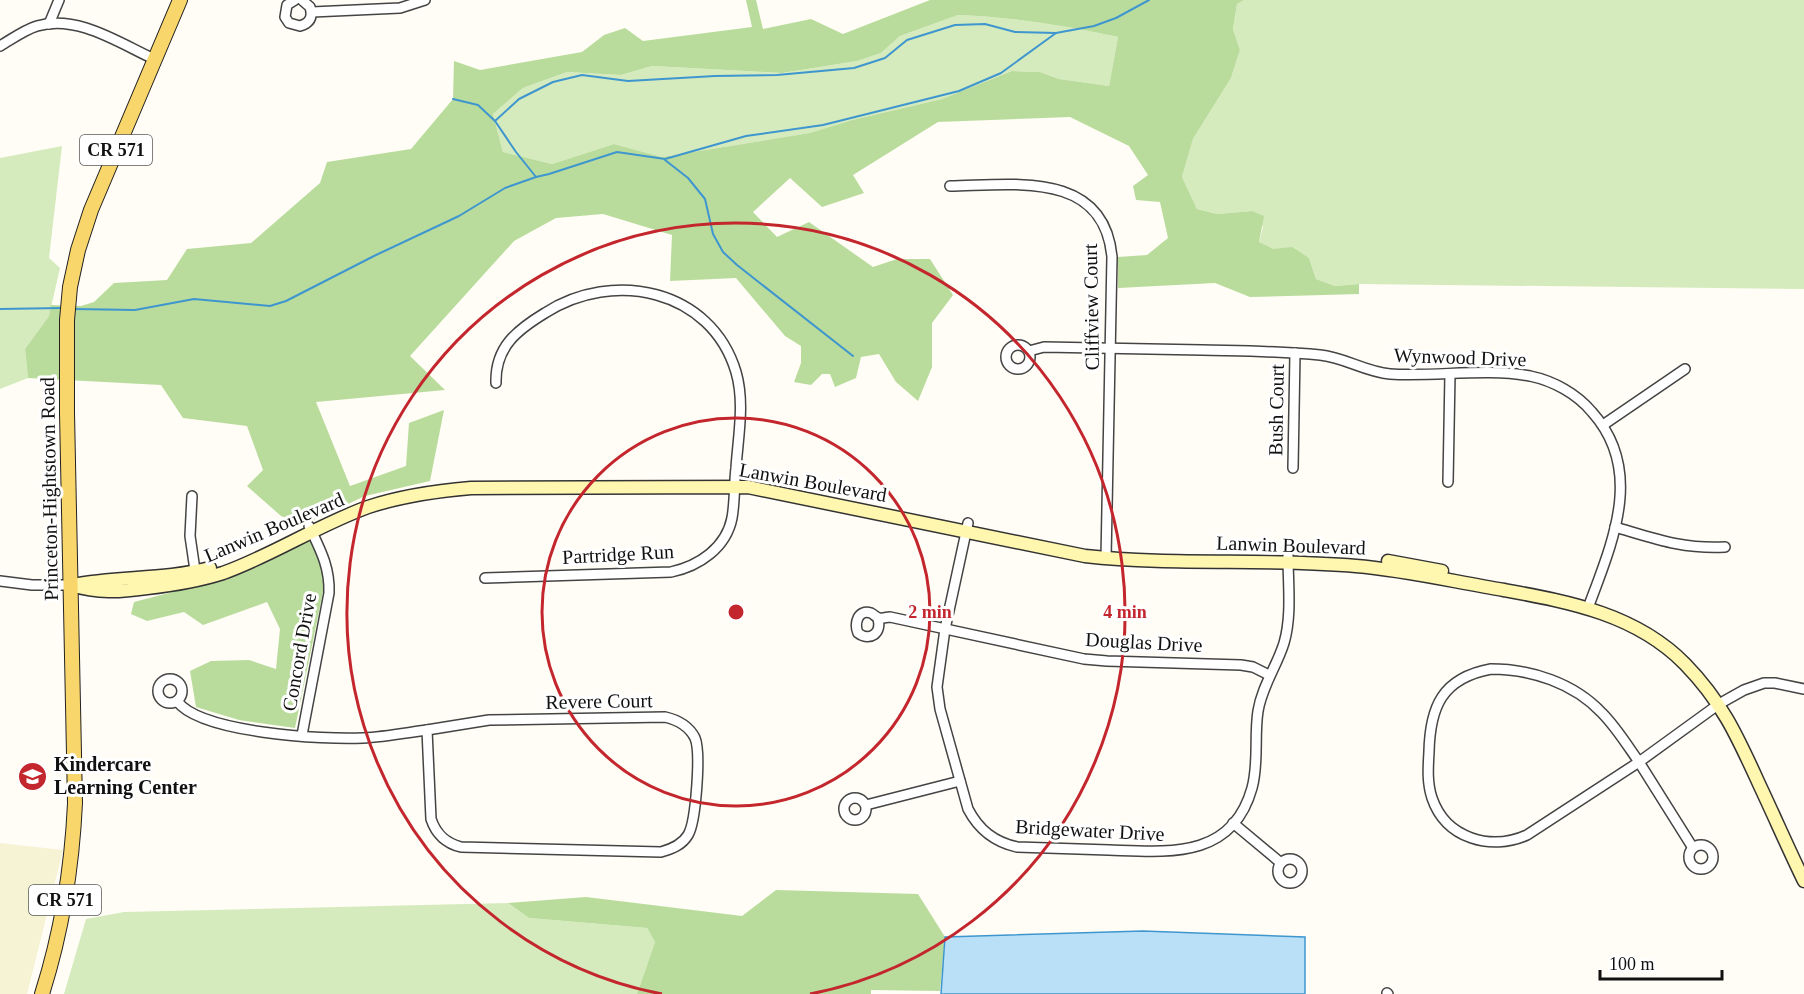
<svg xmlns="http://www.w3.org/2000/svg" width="1804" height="994" font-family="'Times New Roman',serif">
  <rect width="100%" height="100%" fill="#fffdf5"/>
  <!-- farmland -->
  <path fill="#f6f3d4" d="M0,843L63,850L27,994H0Z"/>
  <!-- green -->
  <g fill="#d5ebbd">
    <path d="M1244,0H1804V289L1359,284L1335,286L1316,279L1309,258L1274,249L1259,242L1263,227L1252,211L1217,214L1197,209L1182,177L1193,139L1231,78L1240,50L1233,29L1237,4Z"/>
    <path d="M958,15C1013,17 1065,26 1118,37L1109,86L1059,79L1040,72L1012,71L942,99L852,120L811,133L662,157L614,144L552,164L503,152L493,114L523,88L567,72L621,75L652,66L782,73L857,61L881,53L900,36Z"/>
    <path d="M62,146L49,258L60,268L49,316L25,349L28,378L0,389V158Z"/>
    <path d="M508,903L529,918L647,928L655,942L637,994H64L86,919L124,912Z"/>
  </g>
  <!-- forest -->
  <g fill="#b9dc9c" fill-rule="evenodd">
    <path d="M746,0H756L763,29L811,19L843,34L930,0H1244L1237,4L1233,29L1240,50L1231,78L1193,139L1182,177L1197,209L1217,214L1252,211L1264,216L1259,242L1274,249L1292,247L1309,258L1316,279L1335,286L1359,284V294L1250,297L1215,283L1118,288V257L1147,255L1168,238L1160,202L1136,200L1133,186L1148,175L1129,146L1070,117L938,122L853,175L864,193L822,207L790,178L753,212L777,237L809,222L873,267L897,259H930L953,295L932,323V367L918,401L896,382L879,354L861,357L856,378L835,387L830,374H822L811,385L794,382L801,363V346L785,336L736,278L670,281L672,235L603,214L556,218L514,241L410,356L445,390L316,402L350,486L406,466L409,423L444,410L430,481L365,496L303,525L281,516L247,486L263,470L247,426L183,418L161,385L28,378L25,349L49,316L51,305L81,306L94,302L114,283L167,280L187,249L251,243L320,183L327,162L411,149L453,99L454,61L480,70L582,52L604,35L625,28L643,41L752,27ZM958,15C1013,17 1065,26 1118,37L1109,86L1059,79L1040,72L1012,71L942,99L852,120L810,133L662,157L614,144L552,164L503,152L493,114L523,88L567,72L621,75L652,66L782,73L857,61L881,53L900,36Z"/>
    <path d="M309,537L320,561L324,587L295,728L239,720L196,707L190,671L211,661L249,660L276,669L280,629L267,602L203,625L184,612L147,621L131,614L134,602L188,588L248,568Z"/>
    <path d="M776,890L918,894L945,937L940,991L871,990V994H637L655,942L647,928L529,918L508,903L586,897L742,916Z"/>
  </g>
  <!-- water -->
  <path fill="#b9e0f7" stroke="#3f96cf" stroke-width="1.5" d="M1143,931L1305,937V994H941L945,937Z"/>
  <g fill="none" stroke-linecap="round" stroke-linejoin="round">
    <!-- stream -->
    <g stroke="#3f96cf" stroke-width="2">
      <path d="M453,99L478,105L495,121L516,152L536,177"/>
      <path d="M495,121L519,99L553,82L582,75L628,81L715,76L777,75L854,68L885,58L907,40L955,25L985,24L1015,32L1056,33L1094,26L1116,18L1149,0"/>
      <path d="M665,160L688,178L705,199L713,234L723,252L737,265L853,356"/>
      <path d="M0,309L62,308"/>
      <path d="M74,309L135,310L194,299L270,306L286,301L374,256L459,216L505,188L536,177L549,174L617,152L665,159L746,136L823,125L959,91L1001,73L1056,33"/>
    </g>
    <defs>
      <g id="street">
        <path d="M295,0L287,5L285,17L289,23L300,26C310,23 313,17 310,7L302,0"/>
        <path d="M312,12L400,8L425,0"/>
        <path d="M49,24L59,0"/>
        <path d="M0,46C12,39 24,30 37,26C77,14 119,43 154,59"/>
        <path d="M950,186C1014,185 1104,170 1112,257L1106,558"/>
        <circle cx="1018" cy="357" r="12"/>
        <path d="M1029,351L1044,347C1097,348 1149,349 1202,350C1242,351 1281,351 1320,355C1344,357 1365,372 1390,374C1435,377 1486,368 1530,376C1554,381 1577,394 1592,412C1645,471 1612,543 1588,608"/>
        <path d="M1603,425L1685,369"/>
        <path d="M1293,468L1295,353"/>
        <path d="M1448,482L1450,374"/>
        <path d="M192,496L190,536L196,577"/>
        <path d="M968,523L945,629L937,687L940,709L968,809C979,830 994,842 1017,847C1048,848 1078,849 1109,850C1167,852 1232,860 1252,788C1259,763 1254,736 1258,711C1262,686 1277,666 1284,643C1292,616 1288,584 1288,556"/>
        <path d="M1615,527C1656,539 1682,549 1725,547"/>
        <path d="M485,578L671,572C699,566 726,548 732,518C735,501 734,484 736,468C738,437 745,403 736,372C711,289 613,269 545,313C517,330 495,347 496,383"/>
        <path d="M0,581L32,585H71"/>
        <path d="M878,619C882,633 870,642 858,633C854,623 858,609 871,613C875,615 876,618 880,618C883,619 886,617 890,617L1084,659L1107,661L1241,665L1253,667L1269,675"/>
        <path d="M1491,669C1531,669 1574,683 1602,713C1616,727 1627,745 1639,762L1527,835C1491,851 1446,839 1432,798C1427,783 1428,768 1429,752C1430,707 1442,678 1491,669Z"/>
        <circle cx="170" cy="691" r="12"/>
        <path d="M177,701C200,733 324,740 363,738C384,737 405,733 427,730"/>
        <path d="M665,717C678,720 689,726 695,738C701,752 696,822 688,835C682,845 672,849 661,852L461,847C445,843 436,834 431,819L427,730L489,720Z"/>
        <path d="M302,735L329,593C330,567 320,549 309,526"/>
        <circle cx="855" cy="809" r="11"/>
        <path d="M866,805L960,781"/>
        <path d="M1233,823L1281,863"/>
        <circle cx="1701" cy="857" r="12"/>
        <path d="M1693,848L1639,762L1719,704L1744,690L1764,683H1775L1804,689"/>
        <circle cx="1290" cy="871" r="12"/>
        <path d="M1387,993L1388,994"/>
      </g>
      <g id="secondary">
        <path d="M1388,561L1442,571"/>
        <path d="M71,585C98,593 119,592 147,588C173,585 198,581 223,573C273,555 318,525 368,507C401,496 436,491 471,488L748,487L1085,556C1175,566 1266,558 1356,566C1406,570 1455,582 1504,590C1569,602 1636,614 1685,664C1723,703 1738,738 1760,786C1775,818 1789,850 1804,881"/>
        <path d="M72,585C118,576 164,580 210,568"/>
      </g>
      <path id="primary" d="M42,994C62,931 72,868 75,803L67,413V320L70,287L78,250L91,210L180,0"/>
    </defs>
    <!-- street casing -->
    <use href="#street" stroke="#444" stroke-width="12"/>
    <!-- secondary casing -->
    <use href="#secondary" stroke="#333" stroke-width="15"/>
    <!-- primary casing -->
    <use href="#primary" stroke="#222" stroke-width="16"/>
    <!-- street -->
    <use href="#street" stroke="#fff" stroke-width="9"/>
    <!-- secondary -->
    <use href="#secondary" stroke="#fff6b0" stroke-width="12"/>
    <!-- primary -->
    <use href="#primary" stroke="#f9d66b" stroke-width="14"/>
  </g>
  <!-- distance rings -->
  <g fill="none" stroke="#c4262e" stroke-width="3">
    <circle cx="736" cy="612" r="194"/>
    <path d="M662 994A389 389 0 1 1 810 994"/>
  </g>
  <!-- icons -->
  <defs>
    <symbol id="school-disc" viewBox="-11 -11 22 22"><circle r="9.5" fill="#c4262e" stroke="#fff"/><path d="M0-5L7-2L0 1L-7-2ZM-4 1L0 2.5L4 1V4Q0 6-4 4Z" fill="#fff"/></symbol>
  </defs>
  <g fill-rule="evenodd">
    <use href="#school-disc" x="16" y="760" width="33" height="33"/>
  </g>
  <g text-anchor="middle" stroke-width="6" stroke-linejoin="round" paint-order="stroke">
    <!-- shield labels -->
    <g fill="#fff" stroke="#585858" stroke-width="1.5">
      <rect x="80" y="135" width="72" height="30" rx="4.5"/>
      <rect x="29" y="885" width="72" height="30" rx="4.5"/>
    </g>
    <g font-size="18" font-weight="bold" fill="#111">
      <text x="116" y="156">CR 571</text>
      <text x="65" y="906">CR 571</text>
    </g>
    <!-- street labels -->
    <g font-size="20" fill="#111" stroke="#fff">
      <text transform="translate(1091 307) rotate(-91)" y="7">Cliffview Court</text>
      <text transform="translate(1460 357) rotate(2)" y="7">Wynwood Drive</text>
      <text transform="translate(1276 410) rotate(-89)" y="7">Bush Court</text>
      <text transform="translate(813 482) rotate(10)" y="7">Lanwin Boulevard</text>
      <text transform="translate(49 489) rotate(-91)" y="7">Princeton-Hightstown Road</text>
      <text transform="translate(274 527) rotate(-23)" y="7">Lanwin Boulevard</text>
      <text transform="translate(1291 545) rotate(2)" y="7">Lanwin Boulevard</text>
      <text transform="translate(618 554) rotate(-3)" y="7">Partridge Run</text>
      <text transform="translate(1144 642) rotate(3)" y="7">Douglas Drive</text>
      <text transform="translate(299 652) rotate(-80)" y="7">Concord Drive</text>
      <text transform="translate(599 701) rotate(-1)" y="7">Revere Court</text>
      <text transform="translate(1090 830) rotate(3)" y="7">Bridgewater Drive</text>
    </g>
    <!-- poi labels -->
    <g font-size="20" font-weight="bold" fill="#111" stroke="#fff" text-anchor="start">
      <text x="54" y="771">Kindercare<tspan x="54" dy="23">Learning Center</tspan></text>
    </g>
  </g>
  <circle cx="736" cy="612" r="9" fill="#c4262e" stroke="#fff" stroke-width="3"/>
  <g font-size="18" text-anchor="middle" font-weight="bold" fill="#c4262e" stroke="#fff" stroke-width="6" stroke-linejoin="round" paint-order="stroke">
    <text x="930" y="618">2 min</text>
    <text x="1125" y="618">4 min</text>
  </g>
  <!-- scale -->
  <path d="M1600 970v9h122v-9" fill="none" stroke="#111111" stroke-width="3"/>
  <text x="1609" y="970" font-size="18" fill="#111111" stroke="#ffffff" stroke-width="4.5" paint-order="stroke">100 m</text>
</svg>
